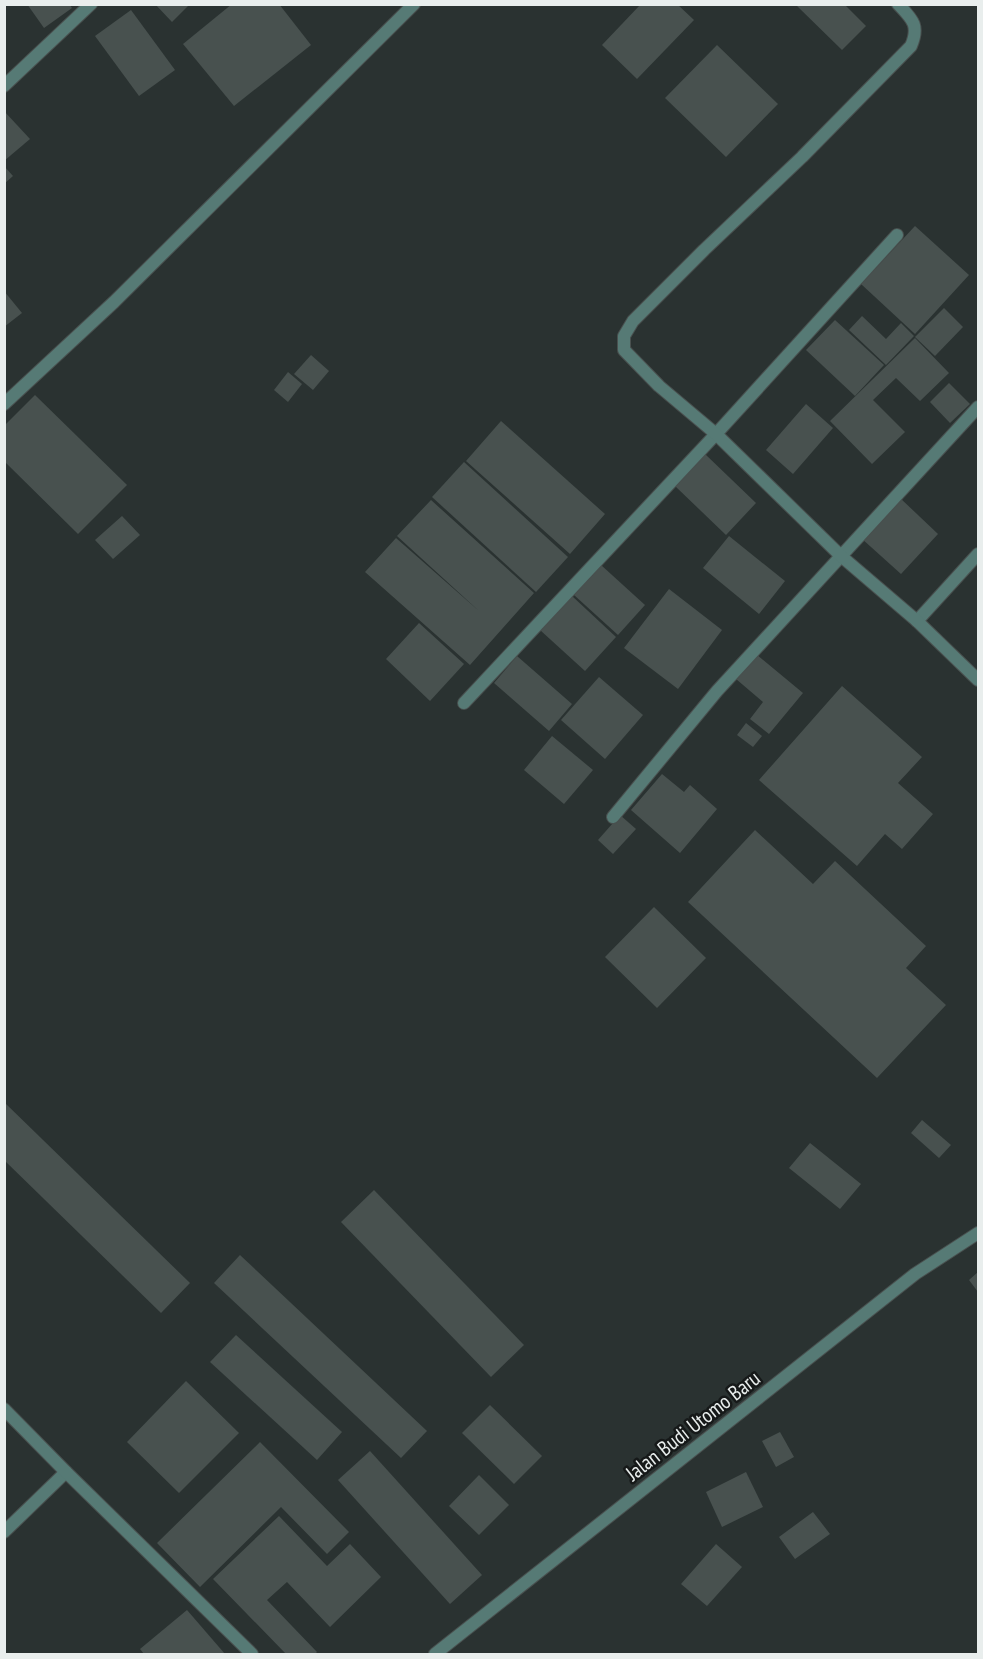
<svg xmlns="http://www.w3.org/2000/svg" width="983" height="1659" font-family="'PT Sans Narrow',sans-serif">
  <rect width="100%" height="100%" fill="#2a3231"/>
  <!-- building -->
  <g fill="#48514f">
    <path d="M27,4H69L72,8L44,28Z"/>
    <path d="M155,4H190L172,22Z"/>
    <path d="M232,4H279L311,45L234,106L183,44Z"/>
    <path d="M641,4H677L694,20L637,79L602,45Z"/>
    <path d="M795,4H844L866,26L842,50Z"/>
    <path d="M131,10L175,70L139,96L95,36Z"/>
    <path d="M717,45L778,104L726,157L665,98Z"/>
    <path d="M4,111L30,139L4,161Z"/>
    <path d="M4,166L13,176L4,184Z"/>
    <path d="M915,226L969,275L915,334L861,284Z"/>
    <path d="M4,291L22,313L4,327Z"/>
    <path d="M944,308L963,327L935,356L915,337Z"/>
    <path d="M862,316L886,339L901,323L914,336L886,365L849,330Z"/>
    <path d="M835,320L884,365L855,396L806,350Z"/>
    <path d="M915,338L949,373L920,401L896,378L873,400L905,432L872,464L830,421Z"/>
    <path d="M311,355L329,371L313,390L294,374Z"/>
    <path d="M288,372L302,384L288,402L274,390Z"/>
    <path d="M949,383L970,404L950,423L930,402Z"/>
    <path d="M35,395L127,485L78,534L4,461V426Z"/>
    <path d="M806,404L833,428L793,474L766,450Z"/>
    <path d="M501,421L605,514L570,554L466,461Z"/>
    <path d="M705,454L756,503L726,535L675,486Z"/>
    <path d="M464,462L568,557L536,592L432,497Z"/>
    <path d="M899,497L938,534L901,574L861,538Z"/>
    <path d="M431,500L534,593L470,665L365,572L396,538L479,611L397,536Z"/>
    <path d="M122,516L140,535L113,559L95,540Z"/>
    <path d="M729,536L785,581L759,614L703,568Z"/>
    <path d="M601,565L645,605L618,635L574,595Z"/>
    <path d="M669,589L722,630L678,689L624,648Z"/>
    <path d="M572,596L616,637L585,671L540,630Z"/>
    <path d="M419,623L464,664L430,701L386,659Z"/>
    <path d="M756,654L803,693L769,734L750,719L763,702L736,679Z"/>
    <path d="M517,656L572,704L549,731L494,683Z"/>
    <path d="M599,677L643,715L605,759L561,720Z"/>
    <path d="M842,686L922,757L898,783L933,814L902,849L885,834L857,866L759,780Z"/>
    <path d="M746,723L762,736L753,747L737,735Z"/>
    <path d="M552,736L593,770L564,804L524,770Z"/>
    <path d="M662,774L684,792L690,785L717,809L680,853L631,810Z"/>
    <path d="M620,815L636,829L613,854L598,840Z"/>
    <path d="M755,830L813,884L835,861L926,946L906,968L946,1005L877,1078L688,902Z"/>
    <path d="M654,907L706,958L657,1008L605,957Z"/>
    <path d="M4,1102L190,1283L161,1313L4,1160Z"/>
    <path d="M922,1120L951,1145L939,1158L911,1133Z"/>
    <path d="M810,1143L861,1184L840,1209L789,1168Z"/>
    <path d="M374,1190L524,1345L491,1377L341,1222Z"/>
    <path d="M240,1255L427,1431L401,1458L214,1283Z"/>
    <path d="M978,1272V1292L969,1280Z"/>
    <path d="M236,1335L342,1432L317,1460L210,1362Z"/>
    <path d="M186,1381L239,1433L179,1493L127,1442Z"/>
    <path d="M490,1405L542,1456L514,1484L462,1433Z"/>
    <path d="M780,1432L794,1457L776,1467L762,1441Z"/>
    <path d="M260,1442L349,1532L327,1554L281,1507L200,1587L157,1543Z"/>
    <path d="M370,1451L482,1575L450,1604L338,1480Z"/>
    <path d="M746,1472L763,1507L722,1527L706,1492Z"/>
    <path d="M479,1475L509,1505L479,1535L449,1506Z"/>
    <path d="M813,1512L830,1534L795,1559L779,1537Z"/>
    <path d="M279,1516L327,1566L350,1544L381,1577L330,1627L287,1582L267,1600L317,1652L315,1654H286L213,1579Z"/>
    <path d="M716,1544L742,1567L707,1606L681,1584Z"/>
    <path d="M187,1610L225,1654H144L140,1649Z"/>
  </g>
  <g fill="none" stroke-linecap="round" stroke-linejoin="round">
    <defs>
      <g id="service">
        <path d="M917,621L978,554"/>
        <path d="M464,703L716,434L897,235"/>
        <path d="M613,817L717,691L978,407"/>
        <path d="M4,1532L66,1472"/>
      </g>
      <g id="minor">
        <path d="M898,4C912,19 920,25 911,46L802,157L704,250L633,321L624,336V350L659,386L716,434L841,556L917,621L978,680"/>
        <path d="M4,86L91,4"/>
        <path d="M4,404L114,302L414,4"/>
        <path d="M4,1409L66,1472L252,1654"/>
      </g>
      <path id="tertiary" d="M435,1654L915,1274L978,1233"/>
    </defs>
    <!-- service casing -->
    <use href="#service" stroke="#49504f" stroke-width="14"/>
    <!-- minor casing -->
    <use href="#minor" stroke="#49504f" stroke-width="14"/>
    <!-- tertiary casing -->
    <use href="#tertiary" stroke="#49504f" stroke-width="14"/>
    <!-- service -->
    <use href="#service" stroke="#567a75" stroke-width="12"/>
    <!-- minor -->
    <use href="#minor" stroke="#567a75" stroke-width="12"/>
    <!-- tertiary -->
    <use href="#tertiary" stroke="#567a75" stroke-width="12"/>
  </g>
  <g text-anchor="middle" stroke-width="5" stroke-linejoin="round" paint-order="stroke">
    <!-- street labels -->
    <g font-size="21" fill="#e9eeed" stroke="#161919">
      <text transform="translate(693 1426) rotate(-38)" y="7">Jalan Budi Utomo Baru</text>
    </g>
  </g>
  <!-- border -->
  <rect width="983" height="1659" fill="none" stroke="#e9eeed" stroke-width="12"/>
</svg>
